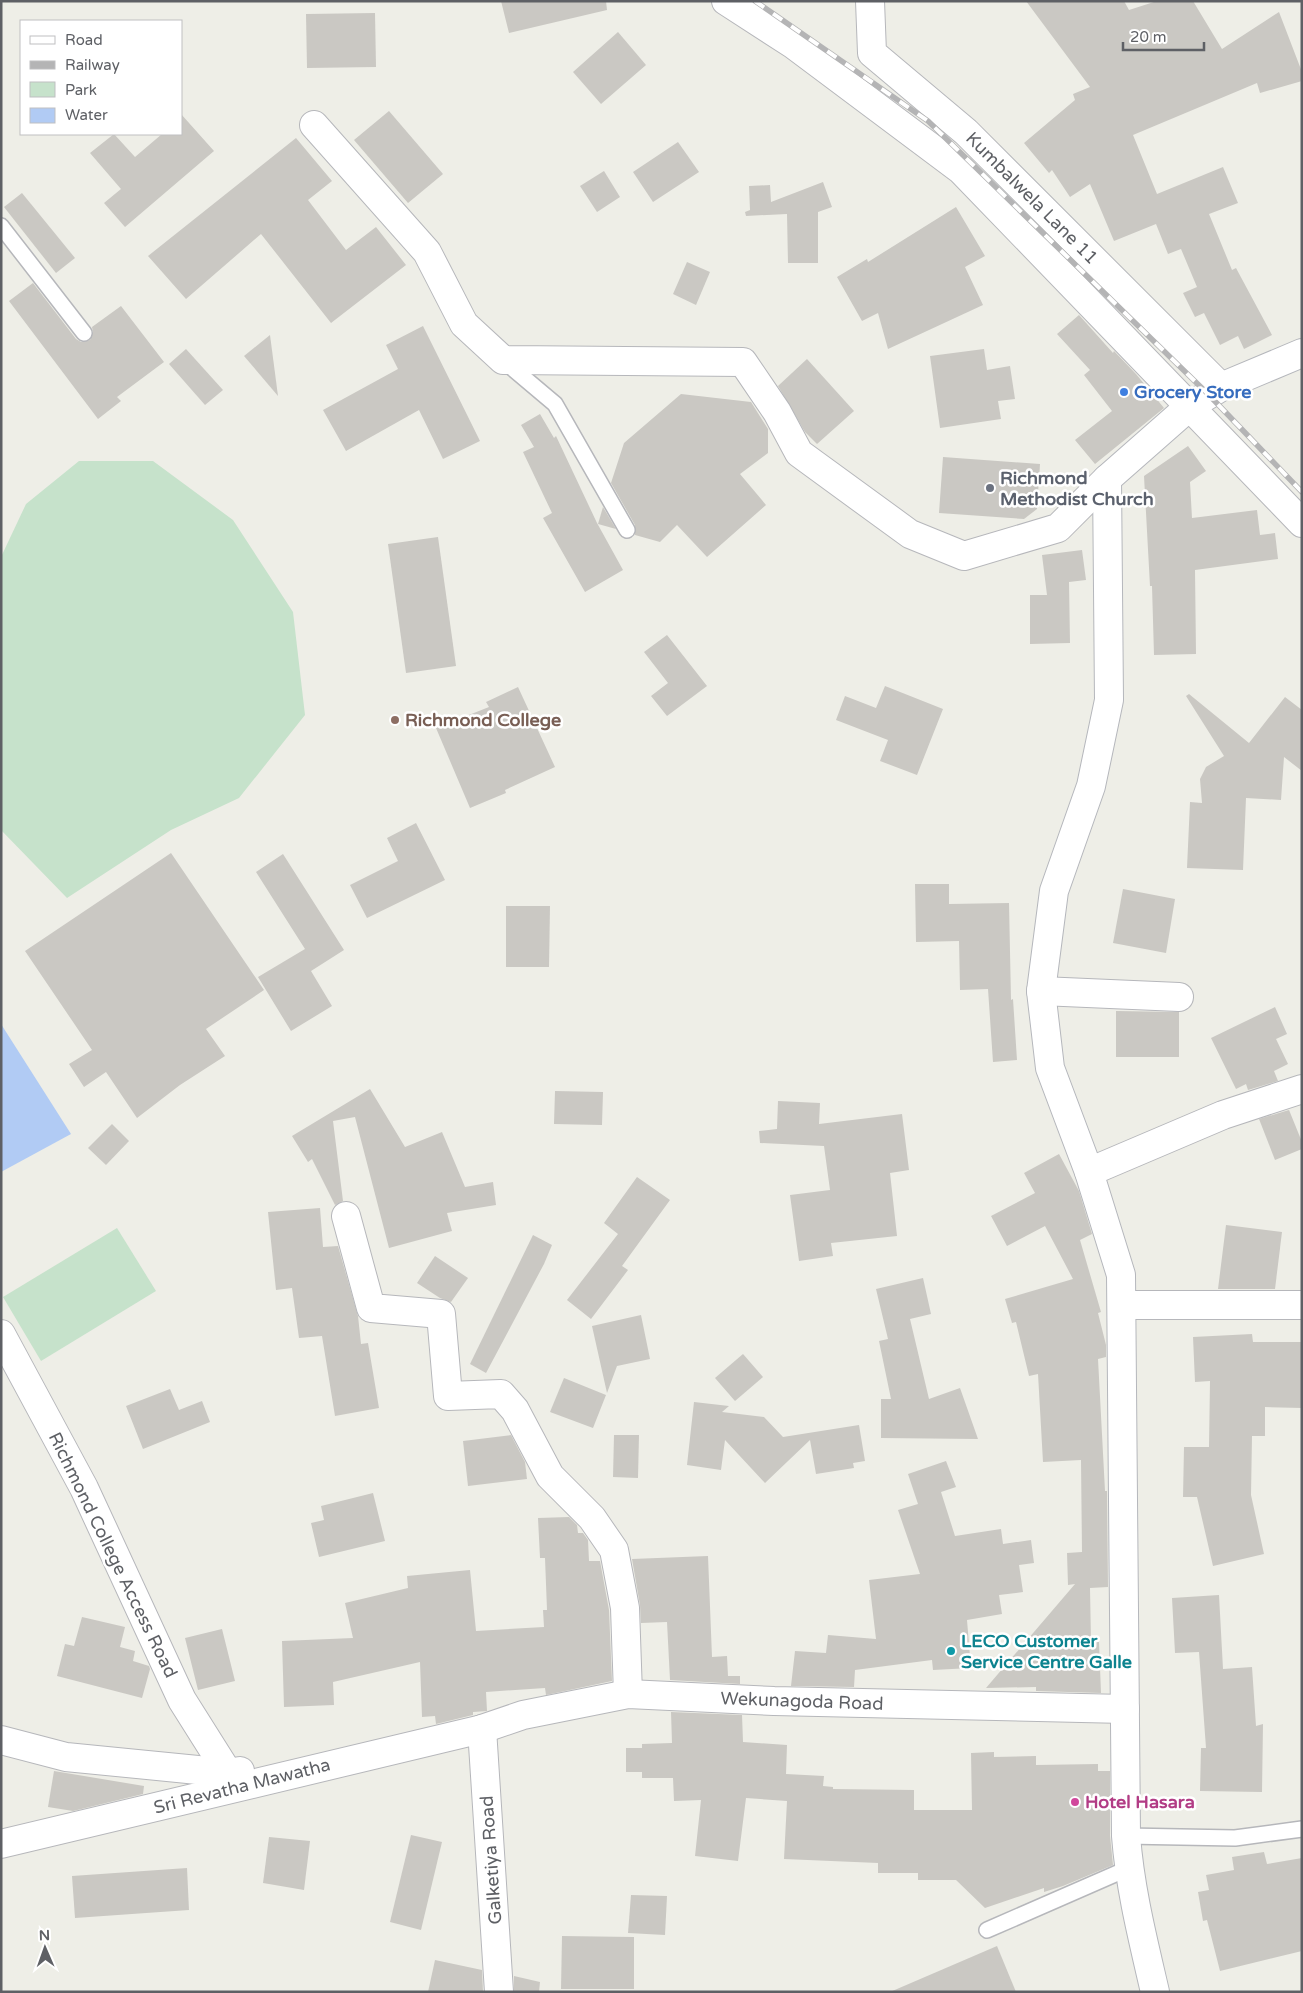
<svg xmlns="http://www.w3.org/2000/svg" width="1303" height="1993" font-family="'Varela Round',sans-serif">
  <rect width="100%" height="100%" fill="#eeeee7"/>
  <!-- green -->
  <g fill="#c6e2cb">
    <path d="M79,461H153L233,520L293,612L305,715L239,798L171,830L67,898L1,830V557L26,504Z"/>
    <path d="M117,1228L156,1291L41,1361L3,1297Z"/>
  </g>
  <!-- water -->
  <path fill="#b1cbf4" d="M1,1024L71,1134L1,1172Z"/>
  <!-- building -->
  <g fill="#cac8c3">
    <path d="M501,1H606L607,10L509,33Z"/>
    <path d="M1026,1H1124L1129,10L1157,1H1193L1222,49L1279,12L1302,72V81L1260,93L1257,83L1133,135L1157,194L1223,167L1238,203L1209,214L1232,270L1236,268L1272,335L1244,349L1238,336L1220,345L1204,313L1195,317L1183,293L1197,287L1181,249L1168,254L1156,224L1114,241L1090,184L1070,197L1052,170L1049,173L1024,143L1075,100L1073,94L1090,87Z"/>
    <path d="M375,13L376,67L307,68L306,14Z"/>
    <path d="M618,32L646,65L601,104L573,72Z"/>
    <path d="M389,111L443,174L408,203L354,140Z"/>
    <path d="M181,114L214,151L125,227L104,203L121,189L90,153L114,134L135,157L162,134H181Z"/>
    <path d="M296,138L332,181L308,200L346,250L376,227L406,265L331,323L261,234L186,299L148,256Z"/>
    <path d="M678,142L699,172L653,202L633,172Z"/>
    <path d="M604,171L620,197L597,212L580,186Z"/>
    <path d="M823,182L832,207L818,212V263H788L787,214L746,216L745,212L750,210L749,186L770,185L771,202Z"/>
    <path d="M22,193L75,258L56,273L4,207Z"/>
    <path d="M956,207L985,256L965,267L983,305L888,349L878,313L862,321L837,277L867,259L868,262Z"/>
    <path d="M687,262L710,272L696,305L673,294Z"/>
    <path d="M33,283L76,339L81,342L90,340L93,332L92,327L121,306L164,362L117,397L121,401L98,419L9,301Z"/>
    <path d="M1079,315L1113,353L1114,351L1136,374L1164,408L1095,464L1075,440L1112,411L1084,375L1090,370L1057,334Z"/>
    <path d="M423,326L480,441L443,459L419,410L346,451L323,410L398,369L386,345Z"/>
    <path d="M270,335L278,396L244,356Z"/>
    <path d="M186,349L223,390L205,405L169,364Z"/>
    <path d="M984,349L987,370L1010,366L1015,399L998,401L1001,419L940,428L930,356Z"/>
    <path d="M807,359L854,411L817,444L805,432L778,386Z"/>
    <path d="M681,394L751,402L768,429V453L740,474L766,505L707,557L677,525L660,542L635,535V525L611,483L624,443Z"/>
    <path d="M540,414L554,438L556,436L597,523L623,570L585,592L543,518L552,513L523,452L534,447L521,425Z"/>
    <path d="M1188,446L1206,471L1190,482L1192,518L1257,510L1260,535L1275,533L1278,559L1195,570L1196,654L1154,655L1152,586H1150L1144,476Z"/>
    <path d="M943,457L1040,464L1037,509L1024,519L939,513Z"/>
    <path d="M603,507L616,529L598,524Z"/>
    <path d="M438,537L456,666L406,673L388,544Z"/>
    <path d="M1082,550L1086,580L1069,582L1070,643L1030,644V595H1047L1042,555Z"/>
    <path d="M667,635L707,686L667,716L651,696L668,683L644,652Z"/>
    <path d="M885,686L943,709L917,775L880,761L888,740L836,720L845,696L876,708Z"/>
    <path d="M518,687L555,767L505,790L506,793L470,808L436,728L489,707L486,702Z"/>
    <path d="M1189,694L1249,743L1285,697L1302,710V771L1284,757L1281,800L1246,798L1243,870L1187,868L1190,802L1202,803L1200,779L1206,767L1224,756L1186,696Z"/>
    <path d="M416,823L445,880L367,918L350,885L398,861L387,838Z"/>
    <path d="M171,853L264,990L206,1029L225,1056L180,1085L137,1118L106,1072L84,1087L69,1064L92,1050L25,951Z"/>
    <path d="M283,854L344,950L311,971L332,1006L291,1031L258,977L305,949L256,872Z"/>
    <path d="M915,884H949V904L1009,903L1011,1000L1013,999L1017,1060L993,1062L988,989L960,990L959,941L916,942Z"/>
    <path d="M1123,889L1175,899L1166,953L1113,943Z"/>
    <path d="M506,906H550L549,967H506Z"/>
    <path d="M1275,1007L1287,1034L1276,1039L1288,1064L1274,1071L1278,1081L1248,1090L1246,1084L1236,1089L1211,1038Z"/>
    <path d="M1116,1011L1179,1012V1057H1116Z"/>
    <path d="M370,1089L405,1147L442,1132L465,1187L493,1182L496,1205L447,1213L452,1231L389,1248L355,1117L333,1121L343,1201L335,1205L312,1159L308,1162L292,1136Z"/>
    <path d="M555,1091L603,1092L602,1125L554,1124Z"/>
    <path d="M778,1101L820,1103L819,1124L902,1114L909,1170L890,1173L897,1236L831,1243L833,1256L799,1261L790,1195L830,1190L824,1146L760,1143L759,1131L777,1129Z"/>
    <path d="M1289,1110L1302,1142V1149L1275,1160L1259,1119Z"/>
    <path d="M112,1124L129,1141L106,1165L88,1148Z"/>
    <path d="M1059,1154L1079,1191L1092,1234L1080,1240L1101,1312L1098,1313L1106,1345V1357L1098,1359L1105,1491H1107L1108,1587L1090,1588L1091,1642H1099L1101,1693L1036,1691V1687L986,1688L1075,1584L1068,1585L1067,1553L1082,1552L1081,1460L1043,1462L1038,1374L1029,1376L1016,1322L1012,1323L1005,1299L1073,1279L1045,1226L1007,1246L991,1216L1035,1193L1024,1173Z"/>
    <path d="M637,1177L670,1200L622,1266L628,1270L591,1319L567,1300L618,1234L604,1223Z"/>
    <path d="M320,1208L323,1247L338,1246L358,1316L361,1344L368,1343L379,1408L335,1416L322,1336L299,1338L292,1288L276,1290L268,1212Z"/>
    <path d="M1226,1225L1282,1232L1275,1289H1218Z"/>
    <path d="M533,1235L552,1245L544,1264L486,1373L470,1364Z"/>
    <path d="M435,1256L468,1278L451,1302L440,1298L417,1283Z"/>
    <path d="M923,1278L931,1314L910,1319L929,1399L960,1388L978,1439L881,1438V1399H891L879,1341L888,1339L876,1289Z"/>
    <path d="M641,1315L650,1359L617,1366L607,1393L592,1326Z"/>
    <path d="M1252,1334L1253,1342H1302V1408L1265,1407V1436H1252L1251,1495L1264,1554L1213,1566L1197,1497H1183L1184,1447H1209L1210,1381L1195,1382L1193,1337Z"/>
    <path d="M743,1354L763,1377L735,1401L715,1378Z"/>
    <path d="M564,1378L606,1395L593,1428L550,1412Z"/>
    <path d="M170,1389L179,1410L202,1401L210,1422L143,1449L126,1406Z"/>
    <path d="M694,1402L729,1406L722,1412L764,1417L783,1437L859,1425L865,1461L853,1463L854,1468L816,1474L810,1440L765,1483L725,1440L721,1470L687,1465Z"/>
    <path d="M511,1435L525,1462L527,1479L468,1486L463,1441Z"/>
    <path d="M614,1435H639L638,1478L613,1477Z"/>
    <path d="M946,1461L956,1487L941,1492L955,1536L1001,1529L1003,1544L1031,1540L1034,1563L1019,1565L1023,1592L999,1595L1002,1614L967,1620L971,1668L933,1670L932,1660L855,1670L854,1687L791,1686L795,1651L826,1653L828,1635L876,1639L869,1580L920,1574L898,1510L918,1504L908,1474Z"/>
    <path d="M373,1493L385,1541L319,1557L311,1523L324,1520L321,1506Z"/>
    <path d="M569,1517L577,1525L578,1533H583L588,1540L589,1561H600L609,1610L612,1681L546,1695L545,1688L486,1692L487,1711L473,1712V1715L436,1724L435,1716L422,1717L420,1662L333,1682L334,1705L284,1707L282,1641L353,1638L345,1603L408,1588L407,1576L470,1570L476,1631L544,1627L543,1610H547L545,1558H540L538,1518Z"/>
    <path d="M708,1556L712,1657L727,1656L728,1676H740V1684L670,1680L667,1622L641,1623L640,1605L632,1559Z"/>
    <path d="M1219,1595L1223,1669L1252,1667L1256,1726L1263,1724L1262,1792L1200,1791L1201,1748H1206L1199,1652L1175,1653L1172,1598Z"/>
    <path d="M82,1617L125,1627L120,1647L135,1651L133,1661L149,1666L150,1669L142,1698L57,1676L65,1644L74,1646Z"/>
    <path d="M222,1629L235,1681L198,1690L185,1638Z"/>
    <path d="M671,1712L742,1715L743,1742L787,1745L786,1774L824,1776L823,1786L833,1787V1789L914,1790V1810H972L971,1753L994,1752V1757L1036,1756V1765L1098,1764V1771H1110V1836L1113,1865L1063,1886L1044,1892V1888L985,1908L956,1880H918V1873H878V1863L784,1859L787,1801L746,1798L738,1861L695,1856L701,1800L674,1801L673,1778H642V1772H626V1748H642V1744L672,1743Z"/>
    <path d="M54,1771L144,1786L143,1794L73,1811L48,1807Z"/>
    <path d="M411,1835L442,1842L421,1930L390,1922Z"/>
    <path d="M269,1837L310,1841L304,1890L263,1883Z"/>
    <path d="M1264,1852L1267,1864L1302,1858V1951L1220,1971L1207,1920L1203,1921L1198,1892L1209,1890L1206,1875L1234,1870L1232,1857Z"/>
    <path d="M187,1868L189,1910L75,1918L72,1876Z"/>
    <path d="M631,1895L667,1896L665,1935L628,1933Z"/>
    <path d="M562,1936L634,1937V1989H561Z"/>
    <path d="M997,1946L1016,1992H890Z"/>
    <path d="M435,1960L482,1970L483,1992H428Z"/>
    <path d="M514,1976L540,1982L539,1992H514Z"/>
  </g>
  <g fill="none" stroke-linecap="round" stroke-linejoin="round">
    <defs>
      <g id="lane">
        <path d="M1,226L84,333"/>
        <path d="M504,361L555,404L627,530"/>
        <path d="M1126,1836L1235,1838L1302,1829"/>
        <path d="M987,1930L1129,1868"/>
      </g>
      <g id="street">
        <path d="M726,1L794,45L961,170L1302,523"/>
        <path d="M870,1L872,53L966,132L1221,387"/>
        <path d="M314,125L427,252L464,324L503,360L743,362L777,412L799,453L910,534L964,556L1058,528L1107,479"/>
        <path d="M1041,991L1179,997"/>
        <path d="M1089,1172L1223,1115L1302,1089"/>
        <path d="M346,1216L371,1308L441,1314L448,1396L501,1394L515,1410L550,1476L592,1518L614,1550L625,1608L628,1694"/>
        <path d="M1122,1305H1302"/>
        <path d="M1,1334L84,1488L182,1700L228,1773"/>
        <path d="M482,1729L499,1992"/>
        <path d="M1,1740L66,1757L228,1773L240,1771"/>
        <path d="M1,1844L482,1729L523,1715L628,1694L774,1701L1125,1709"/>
      </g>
      <path id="secondary" d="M1155,1992C1143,1940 1130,1889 1126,1836L1121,1275L1089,1172L1050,1068L1041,991L1054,891L1091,786L1109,700L1107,479L1190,406L1221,387L1302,353"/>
    </defs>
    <!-- lane casing -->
    <use href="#lane" stroke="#b6b7bb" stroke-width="18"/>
    <!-- street casing -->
    <use href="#street" stroke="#b6b7bb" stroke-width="30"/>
    <!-- secondary casing -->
    <use href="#secondary" stroke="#b5b7bc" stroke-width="30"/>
    <!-- lane -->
    <use href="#lane" stroke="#fff" stroke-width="15"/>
    <!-- street -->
    <use href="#street" stroke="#fff" stroke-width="28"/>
    <!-- secondary -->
    <use href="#secondary" stroke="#fff" stroke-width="28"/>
    <defs>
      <path id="rail" d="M755,1L928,121L1208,394L1302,492"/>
    </defs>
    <!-- rail casing -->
    <use href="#rail" stroke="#b4b4b5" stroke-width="5.5"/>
    <!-- rail -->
    <use href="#rail" stroke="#fff" stroke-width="4" stroke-dasharray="11" stroke-linecap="butt"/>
  </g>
  <!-- markers -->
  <circle fill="#3f7fe0" stroke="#fff" stroke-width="2" cx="1124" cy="392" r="5"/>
  <circle fill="#6b7280" stroke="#fff" stroke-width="2" cx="990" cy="488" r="5"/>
  <circle fill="#8d6e63" stroke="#fff" stroke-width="2" cx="395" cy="720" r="5"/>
  <circle fill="#0f9aa8" stroke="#fff" stroke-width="2" cx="951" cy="1651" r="5"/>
  <circle fill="#d1479c" stroke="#fff" stroke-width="2" cx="1075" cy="1802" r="5"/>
  <g text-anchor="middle" stroke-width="5" stroke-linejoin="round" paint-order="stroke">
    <!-- street labels -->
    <g font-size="18" fill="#5e6065" stroke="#fff">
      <text transform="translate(1032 198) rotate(45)" y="6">Kumbalwela Lane 11</text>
      <text transform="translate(113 1555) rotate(64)" y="6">Richmond College Access Road</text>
      <text transform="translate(802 1701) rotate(2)" y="6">Wekunagoda Road</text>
      <text transform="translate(242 1786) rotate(-14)" y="6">Sri Revatha Mawatha</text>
      <text transform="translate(491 1860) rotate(-94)" y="6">Galketiya Road</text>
    </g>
    <!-- shop labels -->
    <g font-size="18" font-weight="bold" fill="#366cbe" stroke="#fff" text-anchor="start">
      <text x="1134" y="398">Grocery Store</text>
    </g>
    <!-- worship labels -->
    <g font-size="18" font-weight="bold" fill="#5b616d" stroke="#fff" text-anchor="start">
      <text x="1000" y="484">Richmond<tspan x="1000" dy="21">Methodist Church</tspan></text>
    </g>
    <!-- education labels -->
    <g font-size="18" font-weight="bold" fill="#785e54" stroke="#fff" text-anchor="start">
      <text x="405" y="726">Richmond College</text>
    </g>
    <!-- culture labels -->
    <g font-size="18" font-weight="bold" fill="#0d838f" stroke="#fff" text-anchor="start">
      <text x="961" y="1647">LECO Customer<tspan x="961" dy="21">Service Centre Galle</tspan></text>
    </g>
    <!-- hotel labels -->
    <g font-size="18" font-weight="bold" fill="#b23c85" stroke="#fff" text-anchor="start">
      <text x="1085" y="1808">Hotel Hasara</text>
    </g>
  </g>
  <!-- border -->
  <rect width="1303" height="1993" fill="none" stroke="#5e6065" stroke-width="5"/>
  <!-- legend -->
  <rect x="20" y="20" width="162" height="115" fill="#ffffff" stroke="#bfbfc1"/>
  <rect x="30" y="36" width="25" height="8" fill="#ffffff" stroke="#bfbfc1"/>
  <text x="65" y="45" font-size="15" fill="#5e6065">Road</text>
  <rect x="30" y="61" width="25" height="8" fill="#b4b4b5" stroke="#bfbfc1"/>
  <text x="65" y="70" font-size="15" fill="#5e6065">Railway</text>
  <rect x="30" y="82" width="25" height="15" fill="#c6e2cb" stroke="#bfbfc1"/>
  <text x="65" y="95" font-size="15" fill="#5e6065">Park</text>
  <rect x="30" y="108" width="25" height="15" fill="#b1cbf4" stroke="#bfbfc1"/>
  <text x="65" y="120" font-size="15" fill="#5e6065">Water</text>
  <!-- north arrow -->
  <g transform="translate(45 1948) rotate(358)" stroke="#ffffff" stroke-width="4" paint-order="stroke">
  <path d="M0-4L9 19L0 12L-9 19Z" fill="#5e6065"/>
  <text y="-8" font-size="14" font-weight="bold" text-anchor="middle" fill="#5e6065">N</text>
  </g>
  <!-- scale -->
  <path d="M1123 42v8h81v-8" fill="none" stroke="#5e6065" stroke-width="2.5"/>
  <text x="1130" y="42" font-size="15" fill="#5e6065" stroke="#ffffff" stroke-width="4" paint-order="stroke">20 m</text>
</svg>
